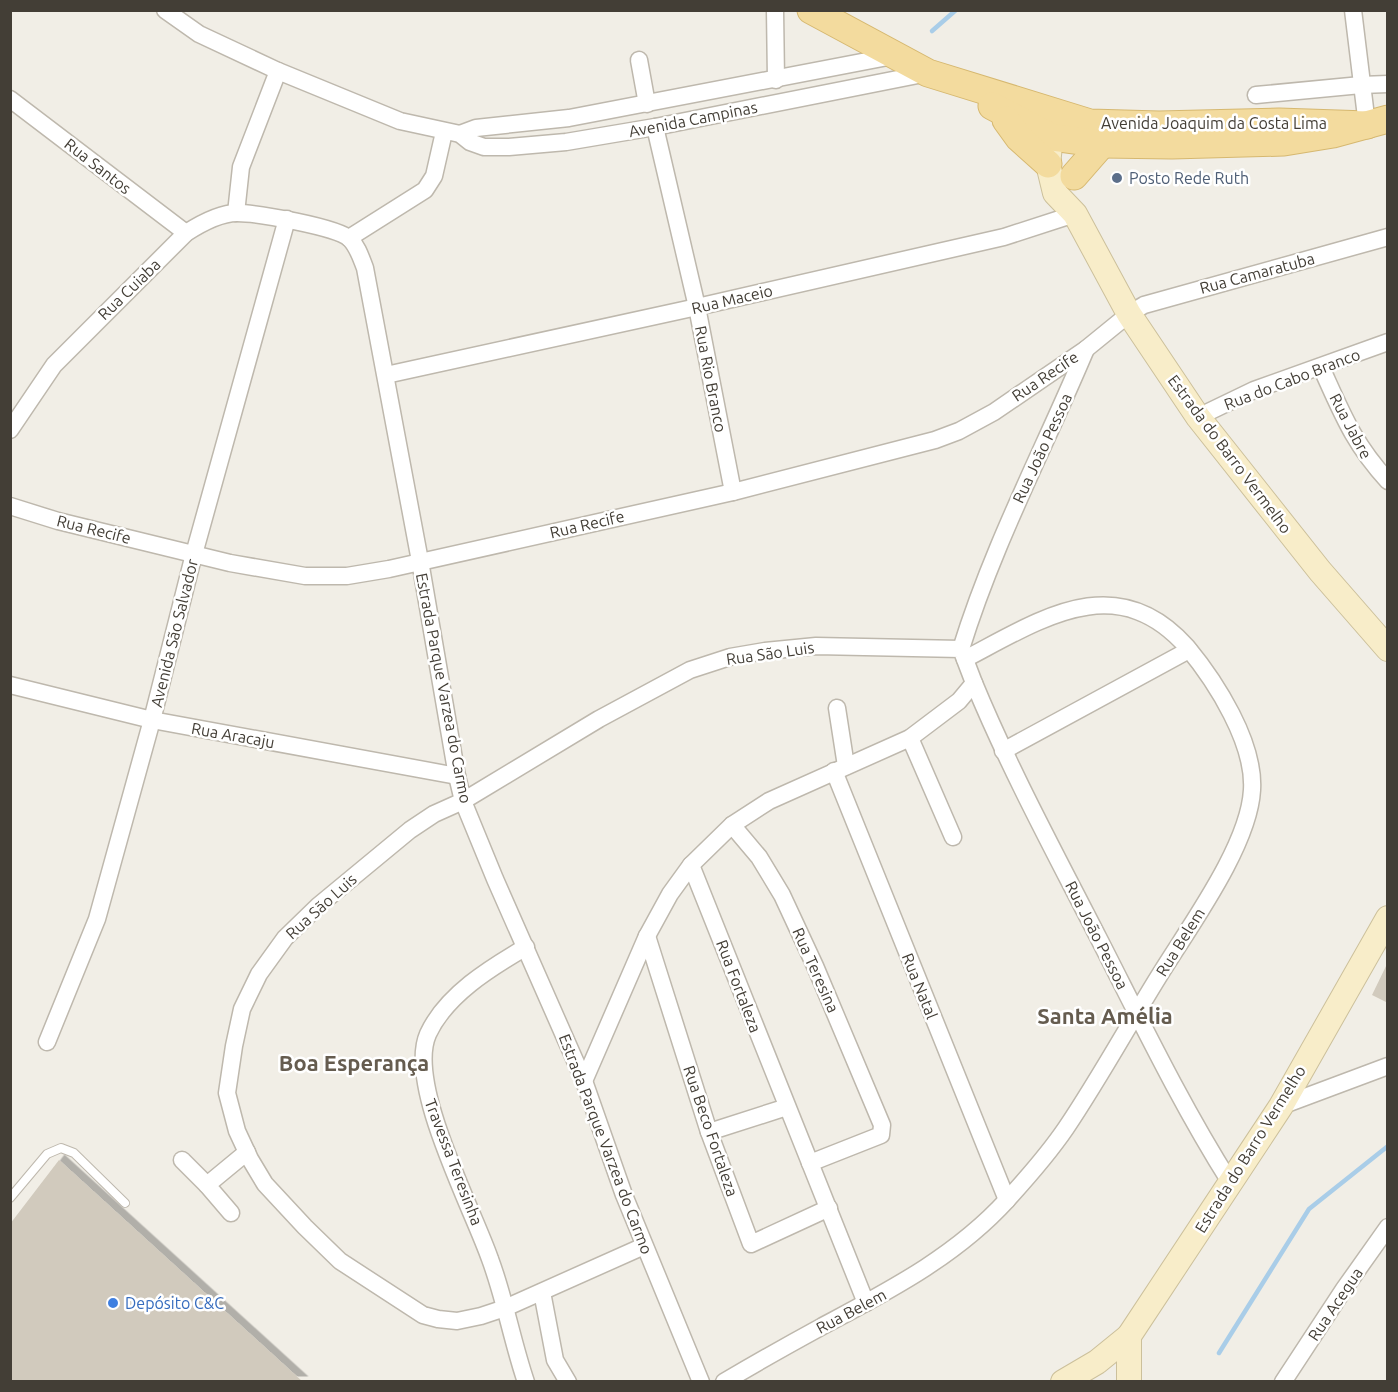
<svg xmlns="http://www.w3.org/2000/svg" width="1398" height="1392" font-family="Ubuntu,sans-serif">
  <defs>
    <filter id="shadow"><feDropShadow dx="5.5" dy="-5.5" stdDeviation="0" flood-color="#0004"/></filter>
  </defs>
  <rect width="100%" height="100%" fill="#f1eee6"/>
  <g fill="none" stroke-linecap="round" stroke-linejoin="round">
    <!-- stream -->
    <g stroke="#a9cde8" stroke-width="4.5">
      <path d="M932,31L956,10"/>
      <path d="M1219,1353L1309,1209L1388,1146"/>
    </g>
  </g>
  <!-- building -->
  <g fill="#d1cabd" filter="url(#shadow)">
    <path d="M1388,962V1003L1372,995Z"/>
    <path d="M59,1160L303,1382H10V1224Z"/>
  </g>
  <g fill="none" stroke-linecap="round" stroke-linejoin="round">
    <defs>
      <path id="lane" d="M10,1198L47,1154L61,1148L74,1153L125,1203"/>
      <g id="street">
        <path d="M165,10L199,34L278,71L400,121L460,134L470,142L484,147H509L566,142L655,127L928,73"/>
        <path d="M775,10L776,80"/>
        <path d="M1353,10L1367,125"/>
        <path d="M639,60L647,104"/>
        <path d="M1256,95L1361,85L1388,84"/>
        <path d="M10,99L186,233"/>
        <path d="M655,127L697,307L733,492"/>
        <path d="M460,134L476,128L569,118L893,56"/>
        <path d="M236,213L241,167L278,71"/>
        <path d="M349,238L425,190L434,176L444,132"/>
        <path d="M1321,367C1342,413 1353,443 1388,481"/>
        <path d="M386,375L697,307L1004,237L1075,214"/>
        <path d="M1198,417L1254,390L1388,342"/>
        <path d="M10,430L54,365L186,233C200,224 220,213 237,213C257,213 337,227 350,239C358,247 361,258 365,268L420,561L457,776L463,801L495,879L584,1081L624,1195L701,1382"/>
        <path d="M10,506L58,521L230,563L305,576H347L389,569L733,492L935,440L959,431L994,412L1086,349L1129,314L1144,305L1388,237"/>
        <path d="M961,649C993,545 1044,449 1086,349"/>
        <path d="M974,683C1010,770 1055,853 1098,937C1140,1019 1180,1103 1230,1182"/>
        <path d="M10,685L152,720L457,776"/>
        <path d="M837,708L846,766"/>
        <path d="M910,738L953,837"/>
        <path d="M1003,751L1189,650"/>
        <path d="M834,771L1007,1200"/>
        <path d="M732,825L759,857L782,895L815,966L882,1125L881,1135L810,1163"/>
        <path d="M691,865L866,1303"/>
        <path d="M647,936L709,1132L751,1244L829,1208"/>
        <path d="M47,1042L97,919L152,720L194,554L287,219"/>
        <path d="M584,1081L647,936L670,894L691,865L732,825L769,801L910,738L959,701L974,683L961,649L816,646L765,651L730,657L690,670L599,719L463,801L434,814L410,830L318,906L285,938L259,974L242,1009L234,1046L227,1093L237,1131L250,1159L265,1184L305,1227L340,1261L423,1315L438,1319L457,1321L481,1316L505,1308L644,1246"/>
        <path d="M1281,1106L1388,1066"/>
        <path d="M709,1132L787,1107"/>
        <path d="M182,1160L207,1185"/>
        <path d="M231,1213L207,1185L247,1152"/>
        <path d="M542,1292L555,1360L568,1382"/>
        <path d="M526,1382C512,1341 505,1299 490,1259C472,1207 406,1084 428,1034C446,995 490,968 526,947"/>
        <path d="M724,1382C756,1363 788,1345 821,1327C888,1291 955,1257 1007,1200C1028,1177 1049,1153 1066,1128C1099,1079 1128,1026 1159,976C1189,927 1249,846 1252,790C1255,743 1216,682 1187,647C1116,567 1040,620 965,659"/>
        <path d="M1283,1382L1344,1289L1388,1227"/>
      </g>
      <g id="secondary">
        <path d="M1050,146L1048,164L1055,193L1075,214L1129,314L1198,417L1320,571L1388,649"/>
        <path d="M1063,1382L1097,1362L1129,1336"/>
        <path d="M1129,1382V1336L1281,1106L1388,918"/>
      </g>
      <g id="primary">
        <path d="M811,10L928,73L1090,123L1159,125L1279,122L1367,125"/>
        <path d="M992,106L1051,137L1102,144L1172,145L1284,142L1333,134L1388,119"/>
        <path d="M1006,120L1019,138L1048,164"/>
        <path d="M1074,176L1102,144"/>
      </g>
    </defs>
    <!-- lane casing -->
    <use href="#lane" stroke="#beb8ad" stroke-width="10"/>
    <!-- street casing -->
    <use href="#street" stroke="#beb8ad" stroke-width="19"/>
    <!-- secondary casing -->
    <use href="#secondary" stroke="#ccc09b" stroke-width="26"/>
    <!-- primary casing -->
    <use href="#primary" stroke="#d6b870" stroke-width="29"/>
    <!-- lane -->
    <use href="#lane" stroke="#fff" stroke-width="8"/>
    <!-- street -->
    <use href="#street" stroke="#fff" stroke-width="16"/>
    <!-- secondary -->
    <use href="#secondary" stroke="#f8edc9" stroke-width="24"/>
    <!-- primary -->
    <use href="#primary" stroke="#f3db9e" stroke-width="27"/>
  </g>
  <!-- markers -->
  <circle fill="#5c6f8a" stroke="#fff" stroke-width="2" cx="1117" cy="178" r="6"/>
  <circle fill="#3f7fe0" stroke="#fff" stroke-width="2" cx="113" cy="1303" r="6"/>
  <g text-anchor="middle" stroke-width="5" stroke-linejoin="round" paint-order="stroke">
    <!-- street labels -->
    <g font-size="16" fill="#433e36" stroke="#fff">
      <text transform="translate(693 119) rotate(-11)" y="6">Avenida Campinas</text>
      <text x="1214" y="129">Avenida Joaquim da Costa Lima</text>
      <text transform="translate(98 166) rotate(38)" y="6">Rua Santos</text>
      <text transform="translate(1257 273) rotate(-15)" y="6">Rua Camaratuba</text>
      <text transform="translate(129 289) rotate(-44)" y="6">Rua Cuiaba</text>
      <text transform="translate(732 299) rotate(-13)" y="6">Rua Maceio</text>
      <text transform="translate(1045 376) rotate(-34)" y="6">Rua Recife</text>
      <text transform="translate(711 379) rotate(79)" y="6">Rua Rio Branco</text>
      <text transform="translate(1292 379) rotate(-21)" y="6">Rua do Cabo Branco</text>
      <text transform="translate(1351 426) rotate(62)" y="6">Rua Jabre</text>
      <text transform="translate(1042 448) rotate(-65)" y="6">Rua João Pessoa</text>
      <text transform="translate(1230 454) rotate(53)" y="6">Estrada do Barro Vermelho</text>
      <text transform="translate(587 524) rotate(-13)" y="6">Rua Recife</text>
      <text transform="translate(94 529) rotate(14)" y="6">Rua Recife</text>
      <text transform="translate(174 633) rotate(-76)" y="6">Avenida São Salvador</text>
      <text transform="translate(770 653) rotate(-8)" y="6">Rua São Luis</text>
      <text transform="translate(444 688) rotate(79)" y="6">Estrada Parque Varzea do Carmo</text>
      <text transform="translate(233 735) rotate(10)" y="6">Rua Aracaju</text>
      <text transform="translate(321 906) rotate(-42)" y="6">Rua São Luis</text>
      <text transform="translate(1097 935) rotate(63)" y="6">Rua João Pessoa</text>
      <text transform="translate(1180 942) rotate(-58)" y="6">Rua Belem</text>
      <text transform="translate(816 970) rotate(66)" y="6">Rua Teresina</text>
      <text transform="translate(739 986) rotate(69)" y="6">Rua Fortaleza</text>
      <text transform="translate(920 986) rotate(68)" y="6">Rua Natal</text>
      <text transform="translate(711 1131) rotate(71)" y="6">Rua Beco Fortaleza</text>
      <text transform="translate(606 1144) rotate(69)" y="6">Estrada Parque Varzea do Carmo</text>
      <text transform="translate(1250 1149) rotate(-58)" y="6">Estrada do Barro Vermelho</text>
      <text transform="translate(454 1162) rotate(69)" y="6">Travessa Teresinha</text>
      <text transform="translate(1335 1304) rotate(-56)" y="6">Rua Acegua</text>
      <text transform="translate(851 1311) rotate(-28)" y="6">Rua Belem</text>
    </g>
    <!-- service labels -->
    <g font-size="16" fill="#4e5e75" stroke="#fff" text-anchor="start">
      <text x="1129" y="184">Posto Rede Ruth</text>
    </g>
    <!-- shop labels -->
    <g font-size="16" fill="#366cbe" stroke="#fff" text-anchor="start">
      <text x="125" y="1309">Depósito C&amp;C</text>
    </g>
    <!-- district labels -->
    <g font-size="22" font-weight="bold" fill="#655c4f" stroke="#fff">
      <text x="1105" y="1024">Santa Amélia</text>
      <text x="354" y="1071">Boa Esperança</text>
    </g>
  </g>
  <!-- border -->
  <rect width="1398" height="1392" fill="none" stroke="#433e36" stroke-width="24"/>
</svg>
